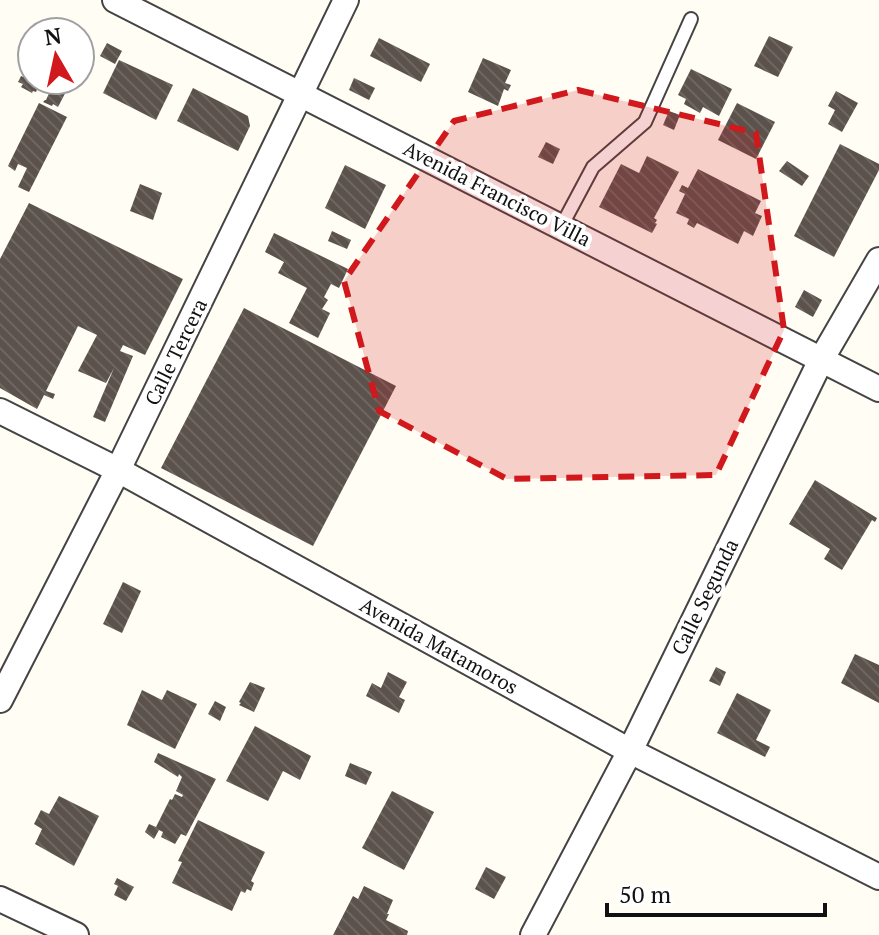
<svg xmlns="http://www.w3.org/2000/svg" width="879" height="935" font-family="'PT Serif',serif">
  <defs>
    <pattern id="building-back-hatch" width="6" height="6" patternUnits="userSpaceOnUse" patternTransform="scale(2)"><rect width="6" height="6" fill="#5b524c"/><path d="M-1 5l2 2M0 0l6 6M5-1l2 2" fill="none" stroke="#6e6662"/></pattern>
  </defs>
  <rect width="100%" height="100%" fill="#fffdf4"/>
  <!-- building -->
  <g fill="url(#building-back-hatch)">
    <path d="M769,36L793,47L778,77L754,66Z"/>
    <path d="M379,38L430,64L421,82L370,56Z"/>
    <path d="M107,43L122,51L115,64L100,56Z"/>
    <path d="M483,58L511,70L505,83L511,85L508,91L504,89L498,106L468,92Z"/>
    <path d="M119,60L173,85L156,120L103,93Z"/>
    <path d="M32,65V80H41L36,92L33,91L32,93L21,87L23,84L18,82L21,76L26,78Z"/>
    <path d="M691,69L732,89L719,116L703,107L700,113L684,104L686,99L678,95Z"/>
    <path d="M354,78L375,88L369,100L349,90Z"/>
    <path d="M55,80H72L58,107L53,104L52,106L43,102L45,100H46Z"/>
    <path d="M193,88L248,116L250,126L238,151L177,121Z"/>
    <path d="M836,91L858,103L842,132L828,124L835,110L828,106Z"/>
    <path d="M39,103L67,117L29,192L18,187L27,168L18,164L15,171L8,166Z"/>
    <path d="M737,103L775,122L756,159L718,140Z"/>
    <path d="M669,111L680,115L674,130L663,125Z"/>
    <path d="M546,142L560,149L553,164L538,157Z"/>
    <path d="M840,144L879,164V170L834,257L794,236Z"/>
    <path d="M647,156L679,172L654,218L657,220L655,223L657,224L652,233L599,207L621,164L639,173Z"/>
    <path d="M787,161L809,176L802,186L779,171Z"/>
    <path d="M345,165L386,185L365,229L325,208Z"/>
    <path d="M698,169L761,201L755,213L762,216L753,236L744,231L738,244L697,223L694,228L687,224L689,219L676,213L685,194L679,191L682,185L688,188Z"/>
    <path d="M140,184L162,193L153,220L130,211Z"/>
    <path d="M29,203L183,279L145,355L123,345L120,351L133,356L105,422L93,417L114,368L106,383L78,371L97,335L78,326L46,391L55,394L53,399L44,395L37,409L0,388V259Z"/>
    <path d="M332,231L351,240L347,249L328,241Z"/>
    <path d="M274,233L348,269L339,288L331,284L324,297L328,300L322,309L330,313L318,338L289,323L307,288L278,273L284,262L265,252Z"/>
    <path d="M804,290L822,300L813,317L795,307Z"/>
    <path d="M244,308L396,386L313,546L161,468Z"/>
    <path d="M815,480L877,518L875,522L872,520L842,570L824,559L830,549L789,524Z"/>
    <path d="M123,582L141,591L122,633L103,624Z"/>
    <path d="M855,654L879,665V703L841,683Z"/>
    <path d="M716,667L726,672L720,686L709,681Z"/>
    <path d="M388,672L407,682L399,697L405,700L399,713L366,696L372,683L381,688Z"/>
    <path d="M250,682L265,688L254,712L239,705L241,703L239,702Z"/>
    <path d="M142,690L162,700L167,690L197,704L175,749L127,725Z"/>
    <path d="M737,693L771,710L756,740L770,747L765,757L717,733Z"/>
    <path d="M215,701L226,707L220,721L208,714Z"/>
    <path d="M255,726L311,756L300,780L283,771L268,801L226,781Z"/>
    <path d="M158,753L216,779L186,836L181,834L175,844L161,837L163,832L159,830L154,839L145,832L149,824L156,827L170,799L172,800L175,794L182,797L183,795L176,791L182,777L179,774L178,777L154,762Z"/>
    <path d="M350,763L372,772L366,785L345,776Z"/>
    <path d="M392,791L434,812L404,870L362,848Z"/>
    <path d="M59,796L99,816L74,866L35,844L42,829L34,824L41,810L49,814Z"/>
    <path d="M198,820L265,852L251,881L254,883L251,891L247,889L245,893L241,891L232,911L172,883L182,862L178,861Z"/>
    <path d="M486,867L506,877L494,899L475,889Z"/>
    <path d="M117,878L134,887L126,901L114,895L118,886L114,884Z"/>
    <path d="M364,886L393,900L387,914H389L386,920L408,931L407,935H333L353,896L358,899Z"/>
  </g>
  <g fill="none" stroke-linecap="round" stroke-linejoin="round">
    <defs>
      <path id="lane" d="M561,227L593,167L645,122L691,19"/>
      <g id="street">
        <path d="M115,0L879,389"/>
        <path d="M0,411L118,470L630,751L879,877"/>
        <path d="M0,700L118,470L346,0"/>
        <path d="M0,899L76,935"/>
        <path d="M533,935L630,751L821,360L879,260"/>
      </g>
    </defs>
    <!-- lane casing -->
    <use href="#lane" stroke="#444" stroke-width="16"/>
    <!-- street casing -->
    <use href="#street" stroke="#444" stroke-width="28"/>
    <!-- lane -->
    <use href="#lane" stroke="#fff" stroke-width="12"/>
    <!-- street -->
    <use href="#street" stroke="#fff" stroke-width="24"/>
  </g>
  <!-- marked area -->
  <path fill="#d1181d" fill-opacity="0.2" stroke="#d1181d" stroke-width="6" stroke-dasharray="16 10" stroke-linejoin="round" d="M578,90L756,133L784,330L716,475L507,479L379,411L344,281L454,121Z"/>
  <g text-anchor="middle" stroke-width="8" stroke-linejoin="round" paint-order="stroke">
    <!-- street labels -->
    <g font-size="20" fill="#111" stroke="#fff">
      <text transform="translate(497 194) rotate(27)" y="7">Avenida Francisco Villa</text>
      <text transform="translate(176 352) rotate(-64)" y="7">Calle Tercera</text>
      <text transform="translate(705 597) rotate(-64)" y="7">Calle Segunda</text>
      <text transform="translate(439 646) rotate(29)" y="7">Avenida Matamoros</text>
    </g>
  </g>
  <!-- north arrow -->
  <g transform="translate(56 56) rotate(351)"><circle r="38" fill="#ffffff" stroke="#a0a0a0" stroke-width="2"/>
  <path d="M0-6L14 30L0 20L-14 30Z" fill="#d1181d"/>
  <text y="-12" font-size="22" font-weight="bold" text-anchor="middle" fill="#111111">N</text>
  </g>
  <!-- scale -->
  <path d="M607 903v12h218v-12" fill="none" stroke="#111111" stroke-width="4"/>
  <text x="619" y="903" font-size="24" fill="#111111" stroke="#ffffff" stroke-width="6" paint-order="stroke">50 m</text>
</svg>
